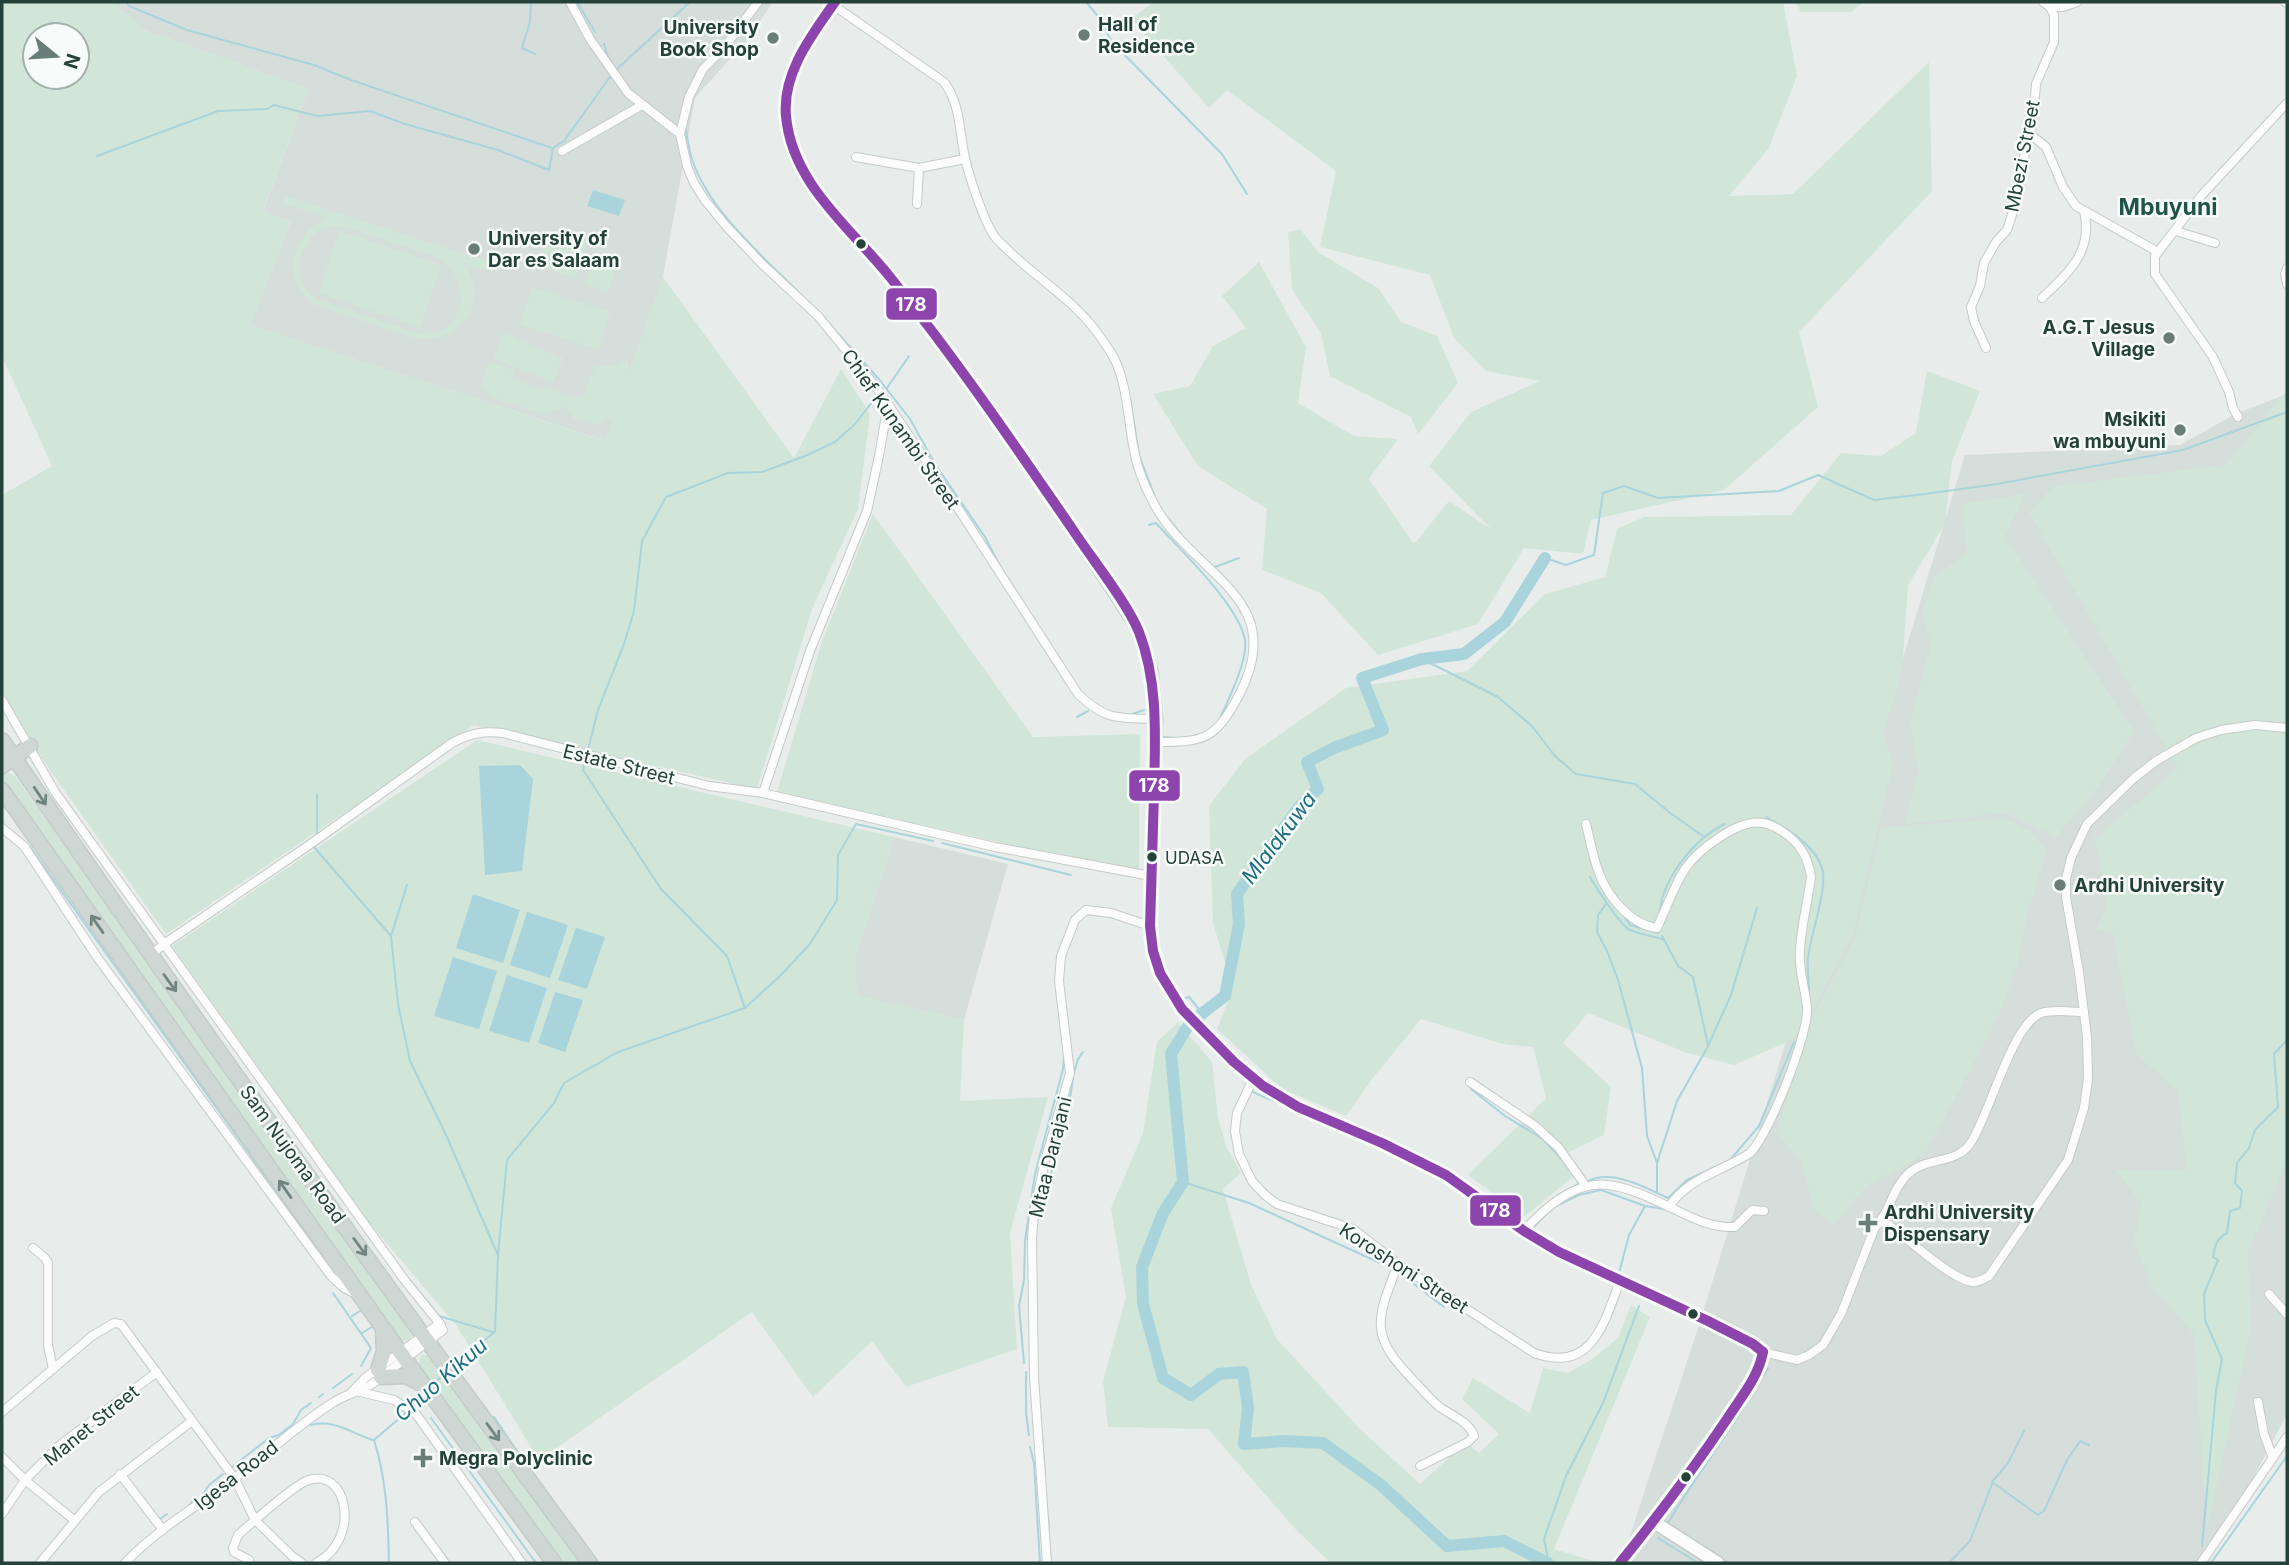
<svg xmlns="http://www.w3.org/2000/svg" width="2289" height="1565" font-family="Inter,sans-serif">
  <rect width="100%" height="100%" fill="#e8edeb"/>
  <!-- built -->
  <g fill="#d6dedb">
    <path d="M112,2H773L747,40L695,98L663,277L606,441L250,325L291,221L263,212L308,89L145,30Z"/>
    <path d="M2287,394V1414L2208,1563H1621L1702,1316L1965,455L2180,445L2235,414Z"/>
    <path d="M894,837L1008,864L964,1020L844,993Z"/>
  </g>
  <!-- green -->
  <g fill="#d1e6d8" fill-rule="evenodd">
    <path d="M2,2H112L145,30L308,89L263,211L291,221L251,325L605,441L613,418L597,425L575,420L566,406L543,414L494,398L480,388L489,363L514,370L512,380L583,398L595,366H616L628,360L629,374L663,277L794,458L841,369L870,414L858,509L812,609L757,789L474,725L166,934L50,770L11,711L2,692V495L52,466L2,356ZM35,35H77V77H35Z"/>
    <path d="M1154,2H1783L1797,76L1769,148L1729,196L1793,194L1929,62L1932,191L1799,332L1818,407L1724,490L1591,520L1583,554L1524,548L1478,624L1378,655L1321,593L1262,570L1267,509L1198,466L1153,394L1190,386L1213,346L1246,328L1222,296L1259,262L1306,347L1298,403L1354,436L1398,439L1369,479L1414,544L1449,501L1491,529L1429,466L1471,412L1540,381L1486,371L1454,338L1430,275L1320,247L1336,171L1227,90L1209,108L1131,19Z"/>
    <path d="M1795,2H1864L1851,12H1801Z"/>
    <path d="M285,196L496,264L493,272L463,263C466,269 472,275 473,283C480,320 448,344 414,338L315,305C280,279 291,237 325,218L283,203ZM334,226L346,227L439,258C477,285 464,338 417,333L317,299L307,291L301,281L299,264L301,253L312,236L321,230Z"/>
    <path d="M548,229L587,241L576,278L537,266Z"/>
    <path d="M1300,229L1318,252L1378,288L1401,322L1437,336L1458,383L1418,434L1411,417L1330,376L1321,333L1292,289L1288,232Z"/>
    <path d="M339,231L441,265L420,327L319,293Z"/>
    <path d="M596,254L618,263L607,292L585,283Z"/>
    <path d="M532,287L610,312L598,349L520,325Z"/>
    <path d="M504,333L563,358L553,382L493,358Z"/>
    <path d="M1927,371L1980,391L1952,461L1945,524L1908,585L1902,671L1883,734L1893,763L1853,935L1798,1037L1734,1065L1687,1053L1588,1013L1563,1043L1611,1087L1604,1135L1569,1152L1574,1176L1524,1217L1468,1175L1546,1098L1533,1047L1503,1044L1421,1019L1373,1078L1346,1116L1282,1089L1217,1029L1233,989L1213,923L1209,806L1245,759L1346,688L1467,671L1545,594L1605,577L1617,529L1644,517L1791,515L1841,453L1881,456L1916,433Z"/>
    <path d="M2287,390V1160L2248,1252L2251,1327L2207,1529L2194,1334L2152,1286L2134,1241L2142,1204L2116,1170L2187,1169L2178,1092L2136,1053L2113,932L2096,929L2108,905L2095,839L2178,768L2029,512L2053,487L2227,464Z"/>
    <path d="M2025,494L2005,536L2134,731L2096,790L2056,837L2007,813L1904,824L1919,770L1910,724L1931,644L1922,611L1935,577L1967,553L1963,504Z"/>
    <path d="M873,514L1033,737L1140,734L1139,874L777,792L822,641Z"/>
    <path d="M477,740L894,837L856,956L857,995L964,1020L960,1101L1048,1097L1010,1233L1017,1349L906,1387L872,1341L813,1397L752,1312L539,1460L456,1325L368,1221L172,946Z"/>
    <path d="M2,770L15,776L413,1331L410,1340L400,1341L2,785Z"/>
    <path d="M2007,819L2031,832L2047,851L2027,914L2017,967L1998,1017L1925,1154L1870,1184L1852,1202L1834,1227L1813,1207L1802,1162L1776,1132L1805,1032L1855,937L1881,827Z"/>
    <path d="M1178,1022L1212,1062L1218,1118L1226,1146L1241,1173L1223,1189L1251,1285L1277,1339L1360,1429L1420,1484L1466,1442L1479,1453L1499,1434L1462,1399L1473,1378L1530,1413L1543,1368L1568,1373L1592,1359L1618,1338L1631,1305L1650,1317L1554,1549L1597,1562L1596,1563H1331L1297,1531L1208,1429L1108,1427L1103,1381L1126,1297L1111,1208L1143,1133L1157,1042Z"/>
    <path d="M421,1355H431L582,1563H559L418,1365Z"/>
  </g>
  <!-- water -->
  <g fill="#a9d4db">
    <path d="M593,190L625,200L619,216L587,206Z"/>
    <path d="M520,765L533,779L522,871L485,875L479,766Z"/>
    <path d="M473,894L520,910L503,963L456,948Z"/>
    <path d="M527,912L568,925L550,978L510,965Z"/>
    <path d="M576,928L605,937L587,989L558,980Z"/>
    <path d="M453,957L497,971L479,1029L434,1016Z"/>
    <path d="M507,975L547,988L529,1043L489,1031Z"/>
    <path d="M555,992L583,1000L565,1052L538,1043Z"/>
  </g>
  <g fill="none" stroke-linecap="round" stroke-linejoin="round">
    <!-- stream -->
    <g stroke="#a9d4db" stroke-width="2">
      <path d="M126,2L129,6L187,30L314,65L351,80L552,148"/>
      <path d="M531,2L530,22L522,48L535,54"/>
      <path d="M577,2L595,32"/>
      <path d="M1086,2L1097,15L1112,42L1222,154L1247,194"/>
      <path d="M604,44L609,60"/>
      <path d="M616,70L690,2"/>
      <path d="M686,130C688,141 689,152 693,162C712,215 766,258 804,298"/>
      <path d="M97,156L218,111L267,109L274,105L317,116L370,111L405,124L498,150L549,170L553,148L564,141L612,74"/>
      <path d="M832,327L878,378L910,419L935,464L985,537L1001,568"/>
      <path d="M887,388L909,356"/>
      <path d="M1130,398L1139,455L1155,497"/>
      <path d="M1169,519L1181,534"/>
      <path d="M1149,525L1156,523C1181,551 1239,605 1245,640C1248,659 1229,699 1220,718"/>
      <path d="M1545,558L1566,565L1594,555L1603,493L1624,486L1658,498L1779,491L1818,475L1874,500L1925,494L1997,484L2183,450L2287,412"/>
      <path d="M1212,568L1239,558"/>
      <path d="M1422,659L1498,697L1532,726L1555,756L1576,774L1635,784L1669,812L1704,837"/>
      <path d="M1132,714L1144,710"/>
      <path d="M1077,717L1088,711"/>
      <path d="M1161,737L1176,738"/>
      <path d="M588,750L598,710L624,644L634,611L642,541L666,497L728,473L762,472L805,456L835,442L855,424L877,396"/>
      <path d="M585,759L583,770L661,889L727,956L745,1008"/>
      <path d="M317,795V836"/>
      <path d="M1766,817C1787,829 1818,846 1823,872C1826,892 1811,935 1808,957C1807,969 1809,983 1809,995"/>
      <path d="M942,843L1071,875"/>
      <path d="M30,847L336,1275"/>
      <path d="M314,847L391,936"/>
      <path d="M1590,877C1597,889 1620,925 1630,930C1640,934 1652,936 1662,939"/>
      <path d="M407,885L391,936L398,1004L410,1061L447,1137L497,1253"/>
      <path d="M1606,904L1598,915L1597,932L1607,951L1618,980L1642,1068L1647,1136L1657,1163"/>
      <path d="M1660,913C1661,880 1695,838 1725,824"/>
      <path d="M1625,918L1630,925L1658,933L1659,929"/>
      <path d="M1662,936L1678,966L1693,977L1708,1045"/>
      <path d="M1183,999L1189,997L1202,1013L1205,1026"/>
      <path d="M1232,1051L1243,1062"/>
      <path d="M1074,1073L1078,1059L1083,1052"/>
      <path d="M1471,1089L1505,1116L1543,1139L1566,1164"/>
      <path d="M1253,1092L1285,1106"/>
      <path d="M1730,1160L1759,1126L1794,1042"/>
      <path d="M1588,1181C1613,1169 1644,1187 1668,1198L1687,1180L1715,1167"/>
      <path d="M1183,1182L1249,1203L1380,1263"/>
      <path d="M1566,1191L1579,1184L1577,1180"/>
      <path d="M1657,1193V1163L1677,1101L1708,1046L1731,995L1757,908"/>
      <path d="M1556,1206L1579,1195L1601,1190L1645,1206L1664,1209"/>
      <path d="M1037,1222L1067,1118L1073,1078"/>
      <path d="M1531,1230L1549,1211"/>
      <path d="M1619,1273L1629,1235L1645,1206"/>
      <path d="M1401,1274L1444,1307"/>
      <path d="M407,1277L439,1316L493,1332"/>
      <path d="M333,1293L371,1348L361,1366"/>
      <path d="M352,1316L360,1311"/>
      <path d="M362,1333L372,1327"/>
      <path d="M1024,1363L1019,1306L1024,1280L1025,1241L1035,1174L1063,1069L1064,1058"/>
      <path d="M453,1364L495,1332L498,1255L507,1160L554,1103L564,1083L618,1052L745,1008L780,976L810,944L837,900L838,855L856,824L933,841"/>
      <path d="M1026,1372V1413L1029,1435"/>
      <path d="M432,1387L444,1373"/>
      <path d="M333,1388L352,1374"/>
      <path d="M319,1397L323,1394"/>
      <path d="M412,1407L423,1397"/>
      <path d="M1040,1412L1045,1473"/>
      <path d="M494,1417L529,1469"/>
      <path d="M431,1418L536,1563"/>
      <path d="M311,1425C334,1419 351,1433 373,1440"/>
      <path d="M2024,1431L2008,1463L1992,1482L2038,1515L2044,1511L2067,1460L2080,1441L2089,1445"/>
      <path d="M1030,1447L1034,1463L1040,1563"/>
      <path d="M232,1467L269,1438L279,1435L293,1424L301,1410L311,1403"/>
      <path d="M200,1499L209,1485L223,1474"/>
      <path d="M187,1508L193,1501"/>
      <path d="M1048,1517L1049,1529"/>
      <path d="M160,1519L167,1514"/>
      <path d="M1668,1523C1699,1470 1738,1422 1768,1368"/>
      <path d="M1658,1538L1698,1563"/>
      <path d="M2202,1546L2216,1391L2222,1359L2205,1320L2204,1294L2218,1260L2213,1257C2215,1245 2216,1239 2227,1233L2230,1211L2240,1208L2242,1191L2235,1183L2237,1163L2249,1148L2255,1130L2278,1107L2274,1054L2287,1040"/>
      <path d="M1722,1559L1728,1563"/>
      <path d="M389,1563C388,1521 387,1481 374,1440L408,1411"/>
      <path d="M1549,1563L1544,1539L1566,1476L1603,1403L1639,1306"/>
      <path d="M1949,1563L1970,1541L1992,1484"/>
      <path d="M2211,1563L2287,1456"/>
    </g>
    <!-- river -->
    <g stroke="#a9d4db" stroke-width="12">
      <path d="M1196,1018L1225,996L1239,924L1237,894L1299,807L1318,789L1307,762L1334,748L1383,730L1362,678L1422,659L1464,654L1505,622L1545,558"/>
      <path d="M1188,1026L1171,1054L1183,1182L1163,1213L1142,1267L1143,1304L1163,1378L1191,1395L1219,1374L1243,1372L1248,1408L1244,1444L1284,1441L1323,1443L1381,1485L1447,1546L1504,1541L1548,1563"/>
    </g>
    <defs>
      <g id="street">
        <path d="M570,2L590,39L628,93L680,134"/>
        <path d="M758,2L724,48L703,69L689,97L680,134L687,166L694,183L704,199L726,226L762,264L818,316L877,388L967,522L1078,694C1106,721 1119,718 1156,719"/>
        <path d="M2285,2L2287,3"/>
        <path d="M833,5L944,82C961,105 959,131 965,158C969,176 984,222 995,237C999,242 1005,247 1010,252C1037,278 1073,300 1096,331C1103,341 1111,351 1116,362C1127,388 1128,417 1133,445C1136,464 1143,483 1152,500C1190,577 1294,595 1237,699C1214,741 1202,742 1156,742"/>
        <path d="M2050,7H2063L2077,2"/>
        <path d="M2030,134L2046,147L2063,187L2076,206L2158,252"/>
        <path d="M562,151L642,105"/>
        <path d="M856,157L919,168L965,159"/>
        <path d="M917,204L919,168"/>
        <path d="M2176,231L2215,243"/>
        <path d="M2287,268L2285,274L2287,284"/>
        <path d="M2042,298C2068,273 2094,251 2084,211"/>
        <path d="M1986,348L1974,321L1971,307L1980,286L1984,263L1996,242L2007,230L2016,202L2022,165L2033,122L2036,84L2054,42V15L2050,7L2043,2"/>
        <path d="M2238,417L2233,408L2229,392L2213,357L2155,274V256L2201,196L2287,103"/>
        <path d="M2,700L55,792L406,1282L441,1325"/>
        <path d="M763,793L810,651L867,511L879,456L888,404"/>
        <path d="M1586,824C1590,840 1593,858 1599,873C1608,897 1631,925 1657,928C1666,909 1674,886 1685,869C1698,850 1739,818 1763,823C1770,824 1777,828 1783,832C1800,843 1808,857 1811,877C1808,901 1801,926 1800,951C1798,971 1806,990 1807,1009C1808,1036 1769,1135 1750,1153C1723,1171 1687,1178 1669,1207"/>
        <path d="M2,828L24,846L97,957L331,1276L344,1288L356,1294"/>
        <path d="M150,956L164,944L312,843L452,743C470,733 483,731 503,733L709,786L763,793L995,847L1151,876"/>
        <path d="M1253,1079L1237,1113L1235,1131L1239,1154L1252,1181L1265,1195L1277,1204L1353,1229L1398,1264L1534,1353C1592,1374 1604,1323 1620,1281"/>
        <path d="M1470,1082L1534,1125L1558,1147L1586,1186"/>
        <path d="M1880,1223L1885,1222C1905,1236 1951,1280 1973,1282C1979,1282 1984,1279 1989,1276L2068,1160L2084,1108L2088,1079L2087,1037L2079,972L2066,897V879L2071,858L2087,824L2134,778L2156,761L2196,738L2221,730L2255,725L2287,728"/>
        <path d="M1524,1231C1543,1209 1575,1181 1607,1185C1630,1187 1657,1201 1678,1211C1696,1220 1714,1228 1735,1227L1752,1210L1764,1211"/>
        <path d="M33,1248L45,1258L48,1263V1345L53,1369"/>
        <path d="M1398,1264C1376,1321 1369,1335 1414,1381C1423,1390 1431,1401 1441,1408C1453,1416 1469,1422 1474,1436L1468,1442L1420,1466"/>
        <path d="M2269,1294L2287,1314"/>
        <path d="M1763,1352L1797,1360L1809,1355L1823,1345L1841,1314L1875,1227C1890,1213 1892,1188 1909,1173C1927,1157 1956,1164 1970,1144C1989,1117 2011,1025 2041,1013C2054,1009 2071,1012 2084,1012"/>
        <path d="M360,1392L394,1400L416,1414L522,1563"/>
        <path d="M351,1393L365,1378L439,1324"/>
        <path d="M2258,1402L2264,1434L2273,1458"/>
        <path d="M2,1412L92,1336L114,1323L121,1324L235,1479L255,1520L293,1557L302,1563"/>
        <path d="M2,1457L25,1480L74,1520"/>
        <path d="M120,1474L163,1530"/>
        <path d="M2,1514L25,1480L60,1445L157,1372"/>
        <path d="M415,1522L445,1563"/>
        <path d="M249,1560L234,1552L233,1548L238,1535C253,1522 289,1489 306,1481C348,1464 362,1540 316,1563"/>
        <path d="M40,1563L99,1492L192,1421"/>
        <path d="M125,1563C156,1530 196,1507 231,1481C266,1455 297,1425 334,1402C346,1394 360,1392 372,1384L443,1330"/>
        <path d="M1047,1563L1034,1377L1032,1239L1034,1212L1045,1161L1070,1073L1059,981L1061,956L1075,920L1086,910L1111,913L1150,926"/>
        <path d="M2201,1563L2287,1437"/>
      </g>
      <g id="secondary">
        <path d="M835,2C809,41 776,81 788,132C800,191 856,232 891,278C952,356 1010,437 1065,519C1089,555 1116,592 1138,630L1151,670L1156,719L1150,926L1153,951L1160,973L1182,1009L1234,1062L1263,1086L1298,1107L1382,1143L1446,1175L1524,1231L1559,1252L1708,1321L1753,1344L1763,1352C1760,1375 1743,1394 1730,1414C1696,1466 1659,1515 1620,1563"/>
        <path d="M1654,1522L1718,1563"/>
      </g>
      <g id="primary">
        <path d="M2,740C192,1018 390,1292 590,1563"/>
        <path d="M2,766L30,746"/>
        <path d="M2,790L400,1352L554,1563"/>
        <path d="M378,1370L384,1351L383,1330"/>
        <path d="M381,1377L406,1376L423,1385"/>
      </g>
    </defs>
    <!-- street casing -->
    <use href="#street" stroke="#c5cac8" stroke-width="10"/>
    <!-- secondary casing -->
    <use href="#secondary" stroke="#c3cbc8" stroke-width="15"/>
    <!-- primary casing -->
    <use href="#primary" stroke="#c3ccc9" stroke-width="17"/>
    <!-- street -->
    <use href="#street" stroke="#fcfcfc" stroke-width="8"/>
    <!-- secondary -->
    <use href="#secondary" stroke="#fcfcfc" stroke-width="12"/>
    <!-- primary -->
    <use href="#primary" stroke="#cfd7d5" stroke-width="14"/>
    <defs>
      <g id="bus-1">
        <path d="M835,2C812,35 782,73 786,116C792,184 851,228 890,277C955,358 1014,444 1073,530C1092,559 1126,601 1139,632C1159,684 1155,739 1154,794C1153,838 1151,882 1150,926L1153,951L1160,973L1182,1009L1234,1062L1263,1086L1298,1107L1382,1143L1446,1175L1524,1231L1559,1252L1708,1321L1753,1344L1763,1352"/>
        <path d="M1620,1563C1658,1516 1694,1468 1727,1419C1741,1397 1758,1378 1763,1352"/>
      </g>
    </defs>
    <!-- bus-1 casing -->
    <use href="#bus-1" stroke="#f7fbf9" stroke-width="16"/>
    <!-- bus-1 -->
    <use href="#bus-1" stroke="#8e44ad" stroke-width="10"/>
  </g>
  <!-- one-way arrows -->
  <defs><path id="oneway-shaft" d="M-6 0H5M1.5-3L5.5 0L1.5 3" fill="none" stroke-width="1.6" stroke-linecap="round" stroke-linejoin="round" transform="scale(1.75)"/></defs>
  <g stroke="#718580">
    <use href="#oneway-shaft" transform="translate(40 796) rotate(56)"/>
    <use href="#oneway-shaft" transform="translate(97 924) rotate(-125)"/>
    <use href="#oneway-shaft" transform="translate(170 983) rotate(54)"/>
    <use href="#oneway-shaft" transform="translate(285 1189) rotate(-125)"/>
    <use href="#oneway-shaft" transform="translate(360 1247) rotate(54)"/>
    <use href="#oneway-shaft" transform="translate(493 1432) rotate(54)"/>
  </g>
  <!-- markers -->
  <g fill="#697e78" stroke="#f7fbf9" stroke-width="2.5">
    <circle cx="1084" cy="35" r="7"/>
    <circle cx="773" cy="38" r="7"/>
    <circle cx="474" cy="249" r="7"/>
    <circle cx="2169" cy="338" r="7"/>
    <circle cx="2180" cy="430" r="7"/>
    <circle cx="2060" cy="885" r="7"/>
    <path d="M1864.5 1212.5h7v7h7v7h-7v7h-7v-7h-7v-7h7z"/>
    <path d="M419.5 1447.5h7v7h7v7h-7v7h-7v-7h-7v-7h7z"/>
  </g>
  <g fill="#24423a" stroke="#f7fbf9" stroke-width="2.5">
    <circle cx="861" cy="244" r="6"/>
    <circle cx="1152" cy="857" r="6"/>
    <circle cx="1693" cy="1314" r="6"/>
    <circle cx="1686" cy="1477" r="6"/>
  </g>
  <g text-anchor="middle" stroke-width="5" stroke-linejoin="round" paint-order="stroke">
    <!-- bus labels -->
    <g font-size="17" fill="#24423a" stroke="#f7fbf9" text-anchor="start">
      <text x="1165" y="864">UDASA</text>
    </g>
    <!-- poi labels -->
    <g font-size="19" font-weight="bold" fill="#24423a" stroke="#f7fbf9" text-anchor="start">
      <text x="1098" y="31">Hall of<tspan x="1098" dy="22">Residence</tspan></text>
      <text x="759" y="34" text-anchor="end">University<tspan x="759" dy="22">Book Shop</tspan></text>
      <text x="488" y="245">University of<tspan x="488" dy="22">Dar es Salaam</tspan></text>
      <text x="2155" y="334" text-anchor="end">A.G.T Jesus<tspan x="2155" dy="22">Village</tspan></text>
      <text x="2166" y="426" text-anchor="end">Msikiti<tspan x="2166" dy="22">wa mbuyuni</tspan></text>
      <text x="2074" y="892">Ardhi University</text>
      <text x="1884" y="1219">Ardhi University<tspan x="1884" dy="22">Dispensary</tspan></text>
      <text x="439" y="1465">Megra Polyclinic</text>
    </g>
    <!-- street labels -->
    <g font-size="19" fill="#24423a" stroke="#f7fbf9">
      <text transform="translate(2022 156) rotate(-79)" y="7">Mbezi Street</text>
      <text transform="translate(901 429) rotate(55)" y="7">Chief Kunambi Street</text>
      <text transform="translate(619 764) rotate(14)" y="7">Estate Street</text>
      <text transform="translate(293 1154) rotate(54)" y="7">Sam Nujoma Road</text>
      <text transform="translate(1050 1157) rotate(-76)" y="7">Mtaa Darajani</text>
      <text transform="translate(1404 1268) rotate(33)" y="7">Koroshoni Street</text>
      <text transform="translate(91 1425) rotate(-39)" y="7">Manet Street</text>
      <text transform="translate(236 1475) rotate(-38)" y="7">Igesa Road</text>
    </g>
    <!-- water labels -->
    <g font-size="21" font-style="italic" fill="#1c6f80" stroke="#f7fbf9">
      <text transform="translate(1279 838) rotate(-53)" y="7">Mlalakuwa</text>
      <text transform="translate(441 1380) rotate(-41)" y="7">Chuo Kikuu</text>
    </g>
    <!-- quarter labels -->
    <g font-size="23" font-weight="bold" fill="#1f5548" stroke="#f7fbf9">
      <text x="2168" y="215">Mbuyuni</text>
    </g>
  </g>
  <g stroke="#f7fbf9" stroke-width="2.5">
    <rect x="885" y="287" width="53" height="34" rx="7" fill="#8e44ad"/>
    <rect x="1128" y="769" width="53" height="33" rx="7" fill="#8e44ad"/>
    <rect x="1469" y="1194" width="53" height="33" rx="7" fill="#8e44ad"/>
  </g>
  <g font-size="19" text-anchor="middle" font-weight="bold" fill="#fff">
    <text x="911" y="311">178</text>
    <text x="1154" y="792">178</text>
    <text x="1495" y="1217">178</text>
  </g>
  <!-- border -->
  <rect width="2289" height="1565" fill="none" stroke="#24423a" stroke-width="7"/>
  <!-- north arrow -->
  <g transform="translate(56 56) rotate(108)"><circle r="33" fill="#f7fbf9" stroke="#a3b1ad" stroke-width="2"/>
  <path d="M0-5L12 26L0 18L-12 26Z" fill="#697e78"/>
  <text y="-10" font-size="19" font-weight="bold" text-anchor="middle" fill="#24423a">N</text>
  </g>
</svg>
